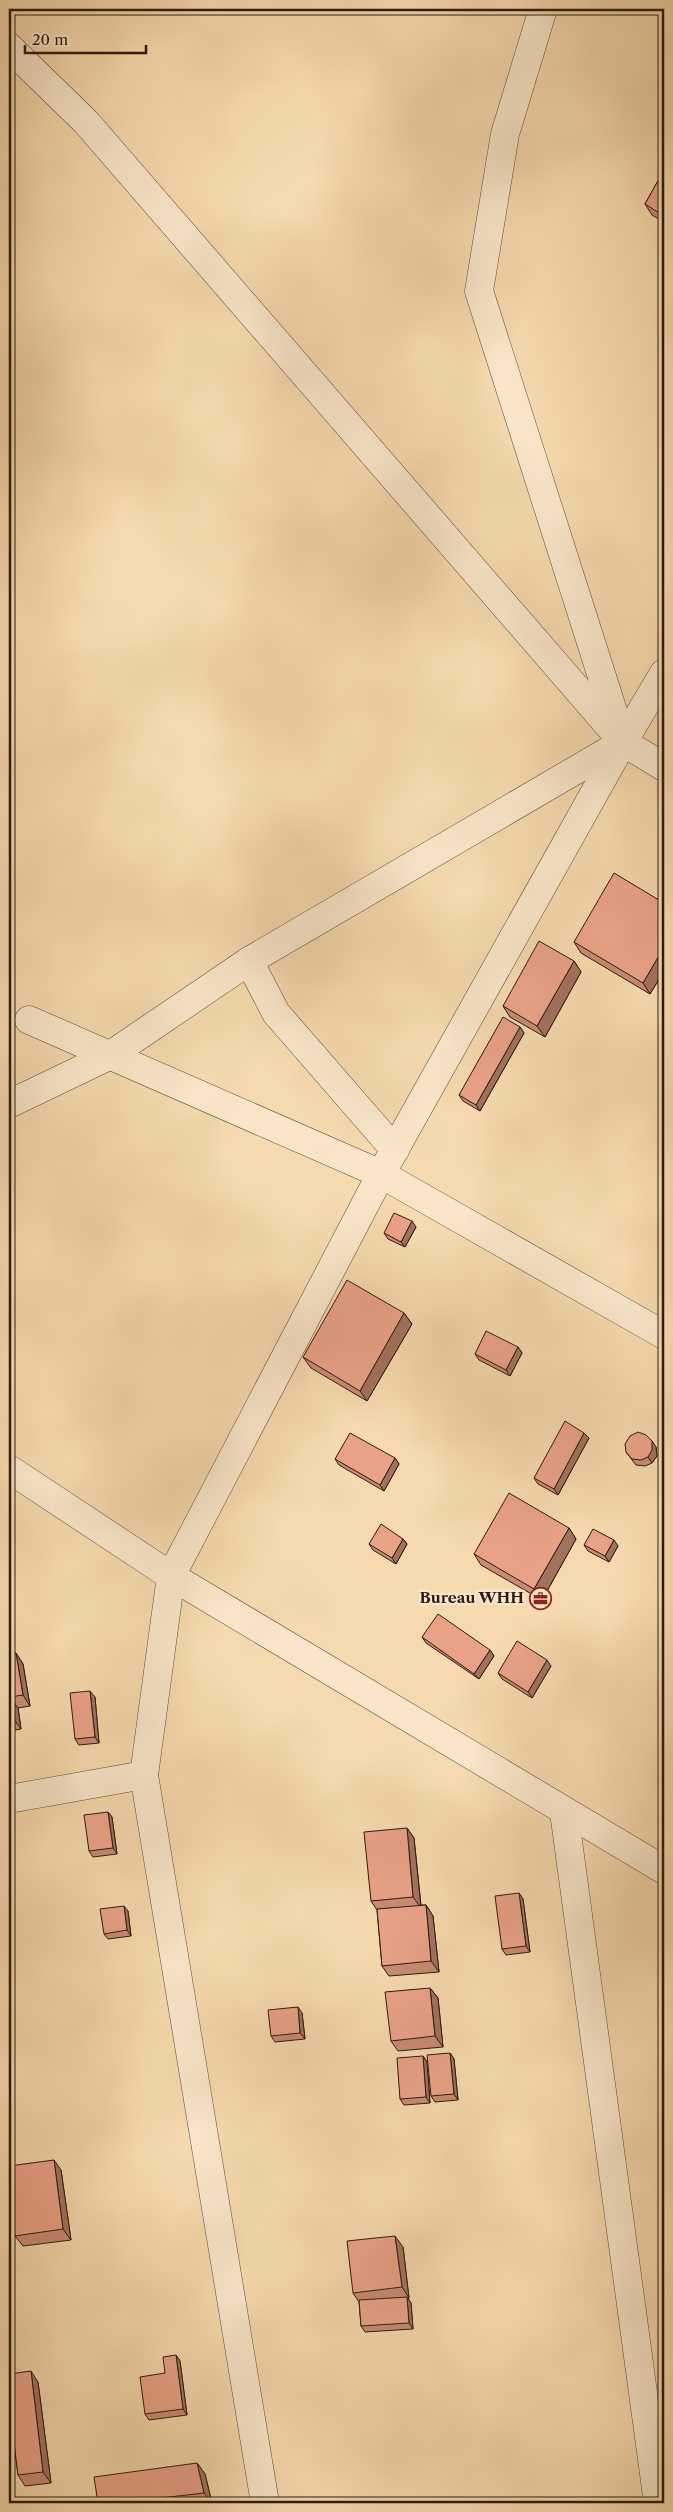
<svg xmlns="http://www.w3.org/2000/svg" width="673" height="2512" font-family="'Libre Caslon Text',serif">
  <rect width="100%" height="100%" fill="#f6d9ae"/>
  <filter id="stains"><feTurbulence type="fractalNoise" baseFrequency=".004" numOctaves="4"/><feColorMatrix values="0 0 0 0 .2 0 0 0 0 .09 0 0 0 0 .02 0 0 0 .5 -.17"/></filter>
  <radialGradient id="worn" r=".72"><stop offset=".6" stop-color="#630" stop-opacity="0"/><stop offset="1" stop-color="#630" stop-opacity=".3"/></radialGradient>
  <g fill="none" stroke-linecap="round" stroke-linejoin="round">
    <defs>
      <g id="street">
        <path d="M543,9L505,134L479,291L619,730"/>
        <path d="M9,47L86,122L623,742L664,767"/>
        <path d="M249,961L276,1013L395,1150"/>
        <path d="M29,1020L381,1174L664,1335"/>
        <path d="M9,1104L109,1056L249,961L622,743"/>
        <path d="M9,1469L171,1576L664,1870"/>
        <path d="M9,1799L144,1775"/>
        <path d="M564,1812L658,2503"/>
        <path d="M265,2503L144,1775L171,1576L381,1174L623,742L664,673"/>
      </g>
    </defs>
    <!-- street casing -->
    <use href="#street" stroke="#5d4a3a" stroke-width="29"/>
    <!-- street -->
    <use href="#street" stroke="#f9e6ca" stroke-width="28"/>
  </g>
  <!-- wall -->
  <g fill="#c98b74" stroke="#2a1b13">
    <path d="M664,170V222L652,215L645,204Z"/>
    <path d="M664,903V971L650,994L581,953L574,942Z"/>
    <path d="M574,961L581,972L545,1037L510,1017L503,1006Z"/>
    <path d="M520,1027L524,1033L480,1111L463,1101L459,1095Z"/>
    <path d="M416,1227L405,1247L388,1239L384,1233Z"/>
    <path d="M404,1313L412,1324L367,1401L311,1368L303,1357Z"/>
    <path d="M518,1347L522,1353L510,1376L479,1360L475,1354Z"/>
    <path d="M584,1433L589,1438L558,1495L538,1484L534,1478Z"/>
    <path d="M656,1447L657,1456L652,1463L645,1466L636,1465L626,1452Z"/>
    <path d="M395,1458L399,1464L384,1491L339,1465L335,1459Z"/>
    <path d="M569,1528L576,1539L542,1600L481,1565L474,1554Z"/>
    <path d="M403,1539L407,1544L396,1564L373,1550L369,1544Z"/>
    <path d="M584,1545L618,1546L609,1562L588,1551Z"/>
    <path d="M9,1636L10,1638L12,1653H16L23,1664L30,1706L18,1708L21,1729L9,1731Z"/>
    <path d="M422,1637L490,1650L494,1656L479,1679L426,1643Z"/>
    <path d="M551,1666L532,1698L502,1679L498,1673Z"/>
    <path d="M95,1697L99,1743L79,1745L75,1739Z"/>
    <path d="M108,1812L112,1817L117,1854L93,1857L89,1851Z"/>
    <path d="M407,1828L414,1838L421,1905H426L433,1916L439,1972L389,1976L382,1966L377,1910L371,1901Z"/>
    <path d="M519,1893L523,1899L530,1952L506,1955L502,1949Z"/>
    <path d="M128,1911L131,1936L108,1939L104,1934Z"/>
    <path d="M430,1988L438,1998L443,2047L398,2051L391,2041Z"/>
    <path d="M302,2013L305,2039L275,2042L271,2036Z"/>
    <path d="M450,2053L454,2059L458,2100L435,2102L431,2096Z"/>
    <path d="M423,2056L427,2062L430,2103L404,2105L400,2099Z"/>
    <path d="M61,2170L71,2240L23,2246L15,2236Z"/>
    <path d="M403,2247L409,2298H408L411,2303L413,2329L365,2332L361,2326L359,2302L353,2293Z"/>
    <path d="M176,2355L180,2361L187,2415L149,2420L145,2414L165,2373Z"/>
    <path d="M9,2374L38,2382L51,2483L25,2486L18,2475L10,2413H9Z"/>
    <path d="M197,2463L205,2474L212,2503H98Z"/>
  </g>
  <!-- shaded-wall -->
  <g fill="#a4715e" stroke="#2a1b13">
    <path d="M664,947V971L650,994L643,983Z"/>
    <path d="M574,961L581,972L545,1037L537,1026Z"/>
    <path d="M520,1027L524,1033L480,1111L476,1105Z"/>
    <path d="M412,1221L416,1227L405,1247L401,1242Z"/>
    <path d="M404,1313L412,1324L367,1401L360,1391Z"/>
    <path d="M518,1347L522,1353L510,1376L506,1370Z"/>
    <path d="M584,1433L589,1438L558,1495L554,1489Z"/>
    <path d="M652,1441L656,1447L657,1456L652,1463L648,1457Z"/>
    <path d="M395,1458L399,1464L384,1491L380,1485Z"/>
    <path d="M569,1528L576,1539L542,1600L534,1589Z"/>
    <path d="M403,1539L407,1544L396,1564L392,1558Z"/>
    <path d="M614,1540L618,1546L609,1562L605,1556Z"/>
    <path d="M9,1636L10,1638L14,1665L9,1657Z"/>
    <path d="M490,1650L494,1656L479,1679L474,1674Z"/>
    <path d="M16,1653L23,1664L30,1706L23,1695Z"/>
    <path d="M547,1660L551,1666L532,1698L528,1692Z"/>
    <path d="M90,1691L95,1697L99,1743L95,1737Z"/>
    <path d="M10,1697L18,1708L21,1729L13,1718Z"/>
    <path d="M108,1812L112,1817L117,1854L113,1848Z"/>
    <path d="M407,1828L414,1838L421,1908L413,1897Z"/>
    <path d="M519,1893L523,1899L530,1952L526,1946Z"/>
    <path d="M426,1905L433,1916L439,1972L431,1961Z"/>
    <path d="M124,1906L128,1911L131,1936L127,1930Z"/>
    <path d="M430,1988L438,1998L443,2047L435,2036Z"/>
    <path d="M298,2007L302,2013L305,2039L300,2033Z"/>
    <path d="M450,2053L454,2059L458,2100L454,2094Z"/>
    <path d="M423,2056L427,2062L430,2103L426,2097Z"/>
    <path d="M54,2160L61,2170L71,2240L63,2229Z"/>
    <path d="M395,2236L403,2247L409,2298L402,2287Z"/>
    <path d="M407,2297L411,2303L413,2329L409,2323Z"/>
    <path d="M176,2355L180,2361L187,2415L183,2409Z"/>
    <path d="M31,2371L38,2382L51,2483L43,2472Z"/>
    <path d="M197,2463L205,2474L212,2503L204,2493Z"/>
  </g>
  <!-- building -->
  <g fill="#eaa287" stroke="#2a1b13">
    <path d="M664,170V216L645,204Z"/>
    <path d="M614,873L664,903V947L643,983L574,942Z"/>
    <path d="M539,941L574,961L537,1026L503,1006Z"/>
    <path d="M503,1017L520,1027L476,1105L459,1095Z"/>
    <path d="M394,1213L412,1221L401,1242L384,1233Z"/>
    <path d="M347,1280L404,1313L360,1391L303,1357Z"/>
    <path d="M486,1331L518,1347L506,1370L475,1354Z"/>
    <path d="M664,1385V1408L659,1401V1392Z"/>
    <path d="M565,1421L584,1433L554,1489L534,1478Z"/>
    <path d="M638,1432L646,1435L652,1441V1450L648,1457L641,1460L632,1459L626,1452L625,1444L630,1436Z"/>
    <path d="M350,1433L395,1458L380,1485L335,1459Z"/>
    <path d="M509,1493L569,1528L534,1589L474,1554Z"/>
    <path d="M381,1524L403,1539L392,1558L369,1544Z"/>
    <path d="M593,1529L614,1540L605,1556L584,1545Z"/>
    <path d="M438,1614L490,1650L474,1674L422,1637Z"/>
    <path d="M517,1641L547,1660L528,1692L498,1673Z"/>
    <path d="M16,1653L23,1695L10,1697L13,1718L9,1719V1654Z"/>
    <path d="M90,1691L95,1737L75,1739L70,1693Z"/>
    <path d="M108,1812L113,1848L89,1851L84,1815Z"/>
    <path d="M407,1828L413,1897L371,1901L364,1832Z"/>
    <path d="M519,1893L526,1946L502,1949L495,1896Z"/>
    <path d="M426,1905L431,1961L382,1966L377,1909Z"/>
    <path d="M124,1906L127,1930L104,1934L100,1909Z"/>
    <path d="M430,1988L435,2036L391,2041L385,1992Z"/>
    <path d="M298,2007L300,2033L271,2036L268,2010Z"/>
    <path d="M450,2053L454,2094L431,2096L427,2055Z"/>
    <path d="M423,2056L426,2097L400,2099L397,2058Z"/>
    <path d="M54,2160L63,2229L15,2236L9,2185V2166Z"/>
    <path d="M395,2236L402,2287L353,2293L347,2241Z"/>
    <path d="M407,2297L409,2323L361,2326L359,2300Z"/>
    <path d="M176,2355L183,2409L145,2414L140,2377L165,2373L163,2357Z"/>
    <path d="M31,2371L43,2472L18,2475L9,2402V2374Z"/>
    <path d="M197,2463L204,2493L117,2503H98L94,2477Z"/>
  </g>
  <!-- icons -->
  <defs>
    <symbol id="office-ring" viewBox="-11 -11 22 22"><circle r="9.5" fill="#f9e6ca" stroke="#8f2418" stroke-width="1.5"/><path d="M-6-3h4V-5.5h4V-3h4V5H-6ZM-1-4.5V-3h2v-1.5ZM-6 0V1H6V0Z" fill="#8f2418"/></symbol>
  </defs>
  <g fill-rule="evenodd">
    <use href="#office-ring" x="528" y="1586" width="25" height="25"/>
  </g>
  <g text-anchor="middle" stroke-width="4.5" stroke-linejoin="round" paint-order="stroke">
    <!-- poi labels -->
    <g font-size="15" font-weight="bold" fill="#2a1b13" stroke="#f9e6ca" text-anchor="end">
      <text x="524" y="1603">Bureau WHH</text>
    </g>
  </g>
  <!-- margin -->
  <rect width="673" height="2512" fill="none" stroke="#f6d9ae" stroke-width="30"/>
  <rect x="10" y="10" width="653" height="2492" fill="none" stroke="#2a1b13" stroke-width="2.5"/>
  <rect x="15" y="15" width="643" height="2482" fill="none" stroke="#2a1b13"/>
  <!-- scale -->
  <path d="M25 45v8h121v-8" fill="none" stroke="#2a1b13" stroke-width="2.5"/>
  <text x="32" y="45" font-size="15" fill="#2a1b13" stroke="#f9e6ca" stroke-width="4" paint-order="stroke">20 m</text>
  <rect width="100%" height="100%" filter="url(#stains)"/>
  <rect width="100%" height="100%" fill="url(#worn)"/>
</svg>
